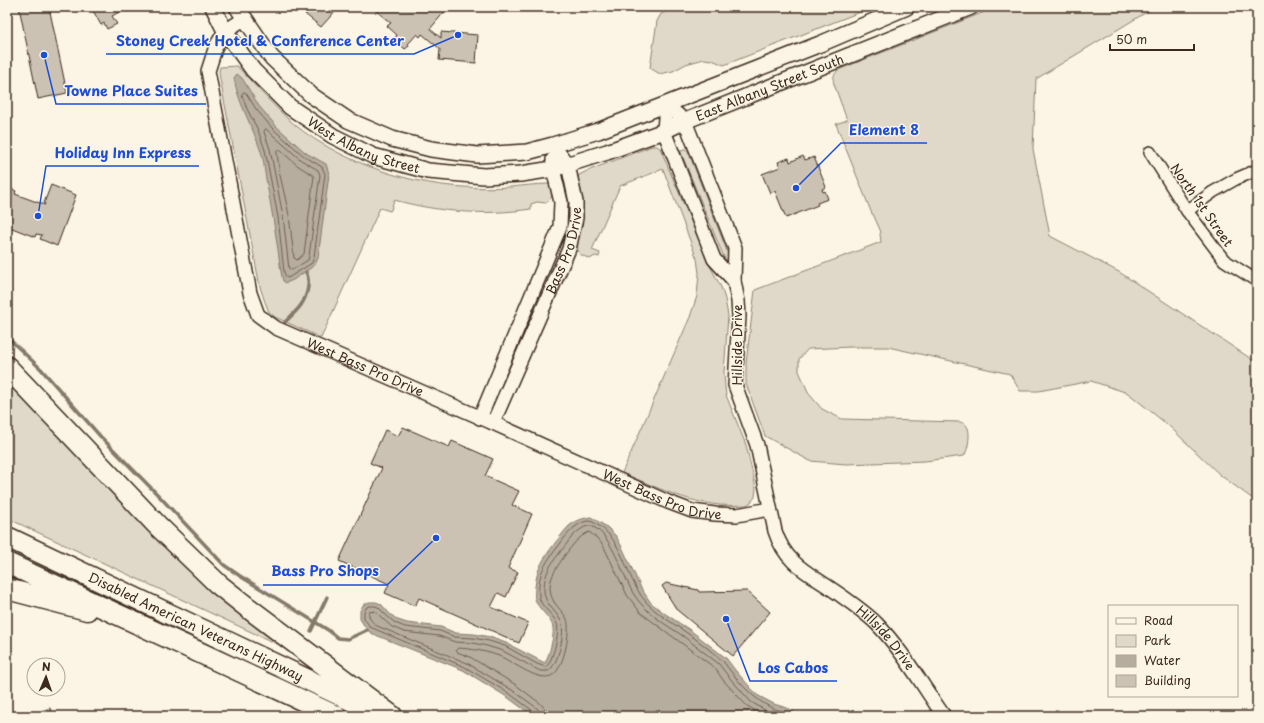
<svg xmlns="http://www.w3.org/2000/svg" width="1264" height="723" font-family="'Playpen Sans',sans-serif">
  <rect width="100%" height="100%" fill="#fcf5e5"/>
  <filter id="ink" filterUnits="userSpaceOnUse"><feTurbulence type="fractalNoise" baseFrequency=".025" numOctaves="2"/><feDisplacementMap in="SourceGraphic" scale="8" xChannelSelector="R" yChannelSelector="G"/><feConvolveMatrix kernelMatrix="1 2 1 2 8 2 1 2 1" color-interpolation-filters="sRGB"/></filter>
  <g filter="url(#ink)">
    <!-- green -->
    <g fill="#e0d8c8" stroke="#8e8173">
      <path d="M675,7H873L724,65L712,60L704,59L686,64L673,71L660,74L650,68L657,21L661,14Z"/>
      <path d="M997,7H1155L1036,79L1033,149L1050,236L1119,272L1256,362L1257,364V502L1220,475L1169,426L1128,393L1091,381L1039,391H1020L1010,374L888,347H851L808,349L799,359V371L809,394L822,409L842,419L960,422C961,422 966,424 966,425C972,430 968,451 964,456L925,461L846,464L810,461L765,436L746,384V363L755,290L881,242L880,234L881,232L873,214H872L836,124L847,120L834,84C832,77 834,75 838,70Z"/>
      <path d="M237,66C253,83 269,101 286,117C330,158 404,184 464,187C479,188 495,188 510,187C523,186 536,184 549,184C556,190 553,197 546,203L537,202L531,204V209C484,216 439,212 394,200L391,210L390,211L380,208L321,338L275,317L269,312L265,302L260,287L220,79L219,71L220,67Z"/>
      <path d="M652,146H657L660,148L710,266L721,287L725,299L728,316L724,373L725,387L726,395L746,445L756,488L755,497L750,503L746,505C698,509 664,490 622,473L690,317L697,296L699,273L697,259L663,169L620,186L592,250L600,253L599,257L595,256L590,259C587,257 581,256 579,253C575,247 581,229 582,222C585,207 579,192 578,178L579,175L587,171Z"/>
      <path d="M684,149H686L688,151L727,251L729,256L728,260H726L723,255L681,153V151Z"/>
      <path d="M7,382L192,569L280,641L277,644L7,518Z"/>
    </g>
    <!-- water -->
    <g fill="#b7ad9e" stroke="#85796b">
      <path d="M237,74L242,78L259,106L276,126L306,153L326,164L329,174L318,258L315,265L293,280L286,283L283,281L281,272C277,240 272,211 266,179C264,169 264,158 260,149C252,125 238,103 234,78Z"/>
      <path d="M591,517L607,527L616,536L622,547L641,588L651,603L667,615L690,630L726,658L735,670L757,695L774,704L790,709L799,716H533L507,697L463,670L373,634L367,630L360,619V611L363,605L369,602H376L381,604L390,614L398,620L407,623L441,627L456,633L474,634L490,637L506,643L545,663C549,655 556,633 552,624C548,615 538,609 535,599C534,595 535,590 535,587C537,567 544,558 555,543C560,537 564,531 569,526C575,521 583,518 591,517Z"/>
    </g>
    <g fill="none" stroke-linecap="round" stroke-linejoin="round">
      <!-- shore -->
      <g stroke="#6d5e51" stroke-width="1">
        <path d="M244,92L246,93L256,109L273,129L304,156L322,167L325,174L314,257L312,263L288,278L286,277L284,272L278,217L265,150L258,130L247,109L242,95Z"/>
        <path d="M266,129L301,160L318,170L320,175L309,256L308,260L292,270L289,269L283,216L270,149L264,132Z"/>
        <path d="M277,150H280L297,165L314,176L304,254L297,260L294,258L289,215L280,175Z"/>
        <path d="M535,716L533,711L510,694L465,667L370,627L364,618V612L366,608L369,606H375L378,607L387,616L395,623L405,627L440,631L455,637L473,638L489,641L505,646L537,664L546,667C553,661 560,632 557,624C553,613 540,607 539,596C537,572 547,561 560,544C567,534 575,524 587,521C591,521 593,522 596,524C619,536 625,568 637,589C648,610 669,620 687,633C699,641 711,651 723,661C736,679 751,698 772,708C779,711 786,711 792,716"/>
        <path d="M540,716V712L537,708L512,690L467,663L377,626C372,622 368,618 369,612L375,611L384,620L392,627L404,632L439,636L455,642L473,643L487,646L503,651L540,671H548C558,666 566,631 561,621C555,610 544,603 544,590C544,569 556,558 568,542C571,537 582,526 589,526C609,527 624,578 633,593C645,613 665,624 683,636C695,645 707,655 719,664L728,676L751,702L770,713L781,716"/>
        <path d="M546,716L545,709L541,704L516,685L470,657L457,652L456,650L458,648C472,649 486,651 499,656C514,662 541,685 554,674C564,666 571,631 567,619C564,613 558,608 554,602C544,584 555,570 565,555C572,546 578,537 589,532L597,538L603,545L627,595L641,613L715,668L723,680L746,705L764,716"/>
      </g>
      <!-- stream -->
      <g stroke="#85796b" stroke-width="3.5">
        <path d="M285,322C290,317 297,311 301,305C307,296 311,282 306,272"/>
        <path d="M7,337L41,369L100,436L160,497L224,565L240,576L328,630L338,638L348,639L367,630"/>
        <path d="M311,631L327,597"/>
      </g>
    </g>
    <!-- building -->
    <g fill="#ccc2b3" stroke="#3b2a1e">
      <path d="M19,7H49L67,93L38,99Z"/>
      <path d="M91,7H128L112,16L117,24L107,29L104,23L101,25Z"/>
      <path d="M311,7H337L338,8L321,27L305,14Z"/>
      <path d="M371,7H443L446,10L430,29L441,38V32L478,35L476,63L439,60L440,49L422,34L420,37L417,34L408,44L409,46L405,49L394,39L397,35L387,26L391,23Z"/>
      <path d="M803,156L805,160L814,157L826,187L822,189L823,192L825,191L828,199L817,203L818,205L786,218L775,191L770,193L762,174L780,167L778,162L789,158L790,162Z"/>
      <path d="M51,185L76,195L57,246L40,239L42,235L36,234L35,237L7,226V187L16,191L15,194L45,205L44,203Z"/>
      <path d="M403,427L449,447L452,441L493,459L485,476L519,491L512,505L532,514L508,568L518,572L506,597L498,593L491,607L528,623L519,643L419,598L415,606L385,593L389,584L339,561L382,468L370,463L385,430L398,436Z"/>
      <path d="M666,583L698,590L699,592L747,591L770,612L733,656L677,610L662,586Z"/>
      <path d="M50,708L53,716H28Z"/>
    </g>
    <g fill="none" stroke-linecap="round" stroke-linejoin="round">
      <defs>
        <g id="minor">
          <path d="M1150,152L1187,211L1224,260L1257,281"/>
          <path d="M1187,211L1213,192L1236,179L1257,170"/>
        </g>
        <g id="tertiary">
          <path id="s1" d="M244,19L225,31L216,46L208,71L250,293L258,315L276,328L493,423L668,502L692,511L715,514L737,515L770,509"/>
          <path id="s2" d="M666,104L664,131L714,259L734,281L738,301L739,316L735,385L757,445L775,531C786,565 809,573 836,592C850,602 865,612 877,624C903,651 922,685 944,716"/>
          <path d="M666,104L685,121L735,248L734,281"/>
          <path d="M480,418L560,227L561,202L553,169V159"/>
          <path id="s3" d="M493,423L569,249L576,218V202L568,165L553,145"/>
        </g>
        <g id="secondary">
          <path id="s4" d="M213,7L225,31L253,70L290,107L333,136L373,156L428,171L484,176L521,174L553,169L607,152L664,131L685,121L971,7"/>
          <path d="M237,7L271,57L311,95L348,120L392,139L431,149L477,155L527,152L553,145L598,131L820,44L907,7"/>
        </g>
        <g id="motorway">
          <path d="M7,367L157,525L218,584L247,607L392,716"/>
          <path id="s5" d="M7,537L365,707"/>
          <path d="M7,563L336,716"/>
          <path d="M7,589L87,610"/>
        </g>
      </defs>
      <!-- minor casing -->
      <use href="#minor" stroke="#3b2a1e" stroke-width="14"/>
      <!-- tertiary casing -->
      <use href="#tertiary" stroke="#3b2a1e" stroke-width="16"/>
      <!-- secondary casing -->
      <use href="#secondary" stroke="#3b2a1e" stroke-width="18"/>
      <!-- motorway casing -->
      <use href="#motorway" stroke="#3b2a1e" stroke-width="23"/>
      <!-- minor -->
      <use href="#minor" stroke="#fcf5e5" stroke-width="11"/>
      <!-- tertiary -->
      <use href="#tertiary" stroke="#fcf5e5" stroke-width="13"/>
      <!-- secondary -->
      <use href="#secondary" stroke="#fcf5e5" stroke-width="15"/>
      <!-- motorway -->
      <use href="#motorway" stroke="#fcf5e5" stroke-width="20"/>
    </g>
  </g>
  <g text-anchor="middle" stroke-width="3" stroke-linejoin="round" paint-order="stroke">
    <!-- street labels -->
    <g font-size="13" fill="#3b2a1e" stroke="#fcf5e5">
      <text dy="5" stroke="none"><textPath href="#s4" startOffset="638">East Albany Street South</textPath></text>
      <text dy="5" stroke="none"><textPath href="#s4" startOffset="211">West Albany Street</textPath></text>
      <text transform="translate(1202 205) rotate(55)" y="5">North 1st Street</text>
      <text dy="5" stroke="none"><textPath href="#s3" startOffset="187">Bass Pro Drive</textPath></text>
      <text transform="translate(737 345) rotate(-90)" y="5">Hillside Drive</text>
      <text dy="5" stroke="none"><textPath href="#s1" startOffset="435">West Bass Pro Drive</textPath></text>
      <text dy="5" stroke="none"><textPath href="#s1" startOffset="759">West Bass Pro Drive</textPath></text>
      <text dy="5" stroke="none"><textPath href="#s5" startOffset="209">Disabled American Veterans Highway</textPath></text>
      <text dy="5" stroke="none"><textPath href="#s2" startOffset="607">Hillside Drive</textPath></text>
    </g>
  </g>
  <!-- callouts -->
  <path fill="none" stroke="#1d4ed8" stroke-width="1.5" d="M458 35L414 54H106M44 55L56 104H206M796 188L841 143H927M38 216L46 166H199M436 538L387 585H263M726 619L750 681H837"/>
  <g fill="#1d4ed8" stroke="#fcf5e5" stroke-width="1.5">
    <circle cx="458" cy="35" r="4"/>
    <circle cx="44" cy="55" r="4"/>
    <circle cx="796" cy="188" r="4"/>
    <circle cx="38" cy="216" r="4"/>
    <circle cx="436" cy="538" r="4"/>
    <circle cx="726" cy="619" r="4"/>
  </g>
  <g font-size="14" text-anchor="middle" font-weight="bold" fill="#1d4ed8" stroke="#fcf5e5" stroke-width="3" stroke-linejoin="round" paint-order="stroke">
    <text x="260" y="46">Stoney Creek Hotel &amp; Conference Center</text>
    <text x="131" y="96">Towne Place Suites</text>
    <text x="884" y="135">Element 8</text>
    <text x="123" y="158">Holiday Inn Express</text>
    <text x="325" y="576">Bass Pro Shops</text>
    <text x="793" y="673">Los Cabos</text>
  </g>
  <!-- margin -->
  <rect width="1264" height="723" fill="none" stroke="#fcf5e5" stroke-width="24"/>
  <rect x="12" y="12" width="1240" height="699" fill="none" stroke="#3b2a1e" stroke-width="1.5" filter="url(#ink)"/>
  <!-- legend -->
  <rect x="1108" y="605" width="130" height="92" fill="#fcf5e5" stroke="#afa495"/>
  <rect x="1116" y="618" width="20" height="6" fill="#fcf5e5" stroke="#afa495"/>
  <text x="1144" y="625" font-size="12" fill="#3b2a1e">Road</text>
  <rect x="1116" y="635" width="20" height="12" fill="#e0d8c8" stroke="#afa495"/>
  <text x="1144" y="645" font-size="12" fill="#3b2a1e">Park</text>
  <rect x="1116" y="655" width="20" height="12" fill="#b7ad9e" stroke="#afa495"/>
  <text x="1144" y="665" font-size="12" fill="#3b2a1e">Water</text>
  <rect x="1116" y="675" width="20" height="12" fill="#ccc2b3" stroke="#afa495"/>
  <text x="1144" y="685" font-size="12" fill="#3b2a1e">Building</text>
  <!-- north arrow -->
  <g transform="translate(46 677) rotate(2)"><circle r="19" fill="#fcf5e5" stroke="#afa495"/>
  <path d="M0-3L7 15L0 10L-7 15Z" fill="#3b2a1e"/>
  <text y="-6" font-size="11" font-weight="bold" text-anchor="middle" fill="#3b2a1e">N</text>
  </g>
  <!-- scale -->
  <path d="M1110 44v6h84v-6" fill="none" stroke="#3b2a1e" stroke-width="2"/>
  <text x="1116" y="44" font-size="12" fill="#3b2a1e" stroke="#fcf5e5" stroke-width="3" paint-order="stroke">50 m</text>
</svg>
